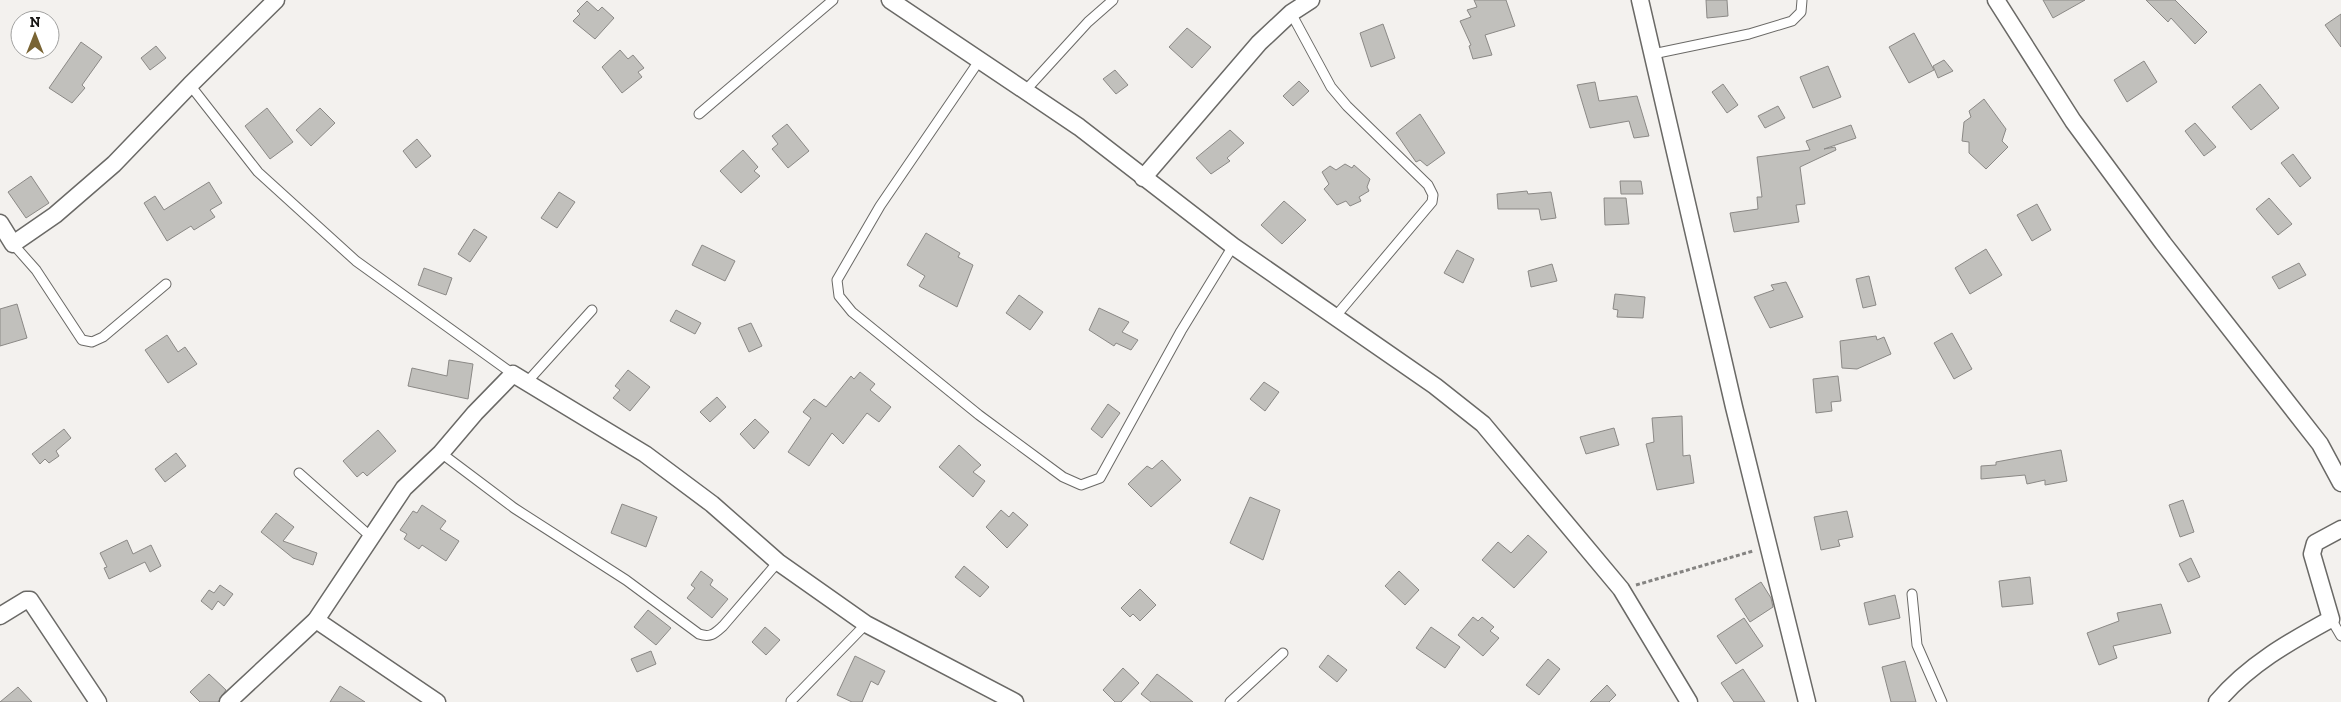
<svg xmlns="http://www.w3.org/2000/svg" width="2341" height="702" font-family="'Zilla Slab',serif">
  <rect width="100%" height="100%" fill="#f3f1ee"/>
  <!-- building -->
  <g fill="#c1c0bc" stroke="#8b8986">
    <path d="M1474,0H1506L1515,26L1485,35L1492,55L1473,59L1469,46L1471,45L1460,21L1471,17L1467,10L1477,7Z"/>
    <path d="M1706,0H1727L1728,16L1707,18Z"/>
    <path d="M2043,0H2085L2053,18Z"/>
    <path d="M2146,0H2175L2207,32L2195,44L2171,18L2168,22Z"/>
    <path d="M587,1L598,11L602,7L614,18L595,39L573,21L580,14L577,11Z"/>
    <path d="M2341,14V47L2325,25Z"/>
    <path d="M1383,24L1395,58L1371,67L1360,33Z"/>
    <path d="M1187,28L1211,47L1192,68L1169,47Z"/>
    <path d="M1914,33L1934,70L1909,83L1889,47Z"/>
    <path d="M81,42L102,57L82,85L85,88L72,103L49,88Z"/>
    <path d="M156,46L166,58L150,70L141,58Z"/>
    <path d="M620,50L628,59L633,55L644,68L638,72L642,77L622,93L602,67Z"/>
    <path d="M1944,60L1953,71L1938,78L1933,66Z"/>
    <path d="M2144,61L2157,82L2127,102L2114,80Z"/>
    <path d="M1828,66L1841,97L1813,108L1800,77Z"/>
    <path d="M1115,70L1128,85L1116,94L1103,79Z"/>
    <path d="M1299,81L1309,91L1293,106L1283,96Z"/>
    <path d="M1595,82L1599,101L1637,96L1649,136L1634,138L1629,121L1590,128L1577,85Z"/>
    <path d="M1723,84L1738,105L1727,113L1712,92Z"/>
    <path d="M2260,84L2279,108L2251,130L2232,107Z"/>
    <path d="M1984,99L2006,129L2002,141L2008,147L1986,169L1969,153V142L1962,141L1964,122L1971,117L1969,111Z"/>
    <path d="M1778,106L1785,118L1765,128L1758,116Z"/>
    <path d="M267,108L293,142L270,159L245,126Z"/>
    <path d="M320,108L335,123L311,146L296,130Z"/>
    <path d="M1420,114L1445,153L1427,166L1420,160L1416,162L1396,133Z"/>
    <path d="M2195,123L2216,147L2204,156L2185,131Z"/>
    <path d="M787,124L809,151L788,168L772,149L778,144L772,136Z"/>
    <path d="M1851,125L1856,138L1824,149L1835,147L1836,150L1800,167L1805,204L1796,205L1799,222L1734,232L1730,213L1758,209L1757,197H1762L1757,157L1810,150L1806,141Z"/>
    <path d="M1230,130L1244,143L1227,158L1230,161L1211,174L1196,158Z"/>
    <path d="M417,139L431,156L416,168L403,151Z"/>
    <path d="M743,150L758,167L754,171L760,176L741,193L720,171Z"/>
    <path d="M2293,154L2311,178L2300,187L2281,163Z"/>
    <path d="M1345,164L1352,168L1354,165L1370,179L1367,187L1369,191L1359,197L1361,201L1350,206L1346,201L1337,205L1324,189L1329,184L1322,172L1330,166L1336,170Z"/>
    <path d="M31,176L49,203L26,218L8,192Z"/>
    <path d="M1620,181H1641L1643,194H1621Z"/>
    <path d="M209,182L222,203L210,210L215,217L194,230L191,226L167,241L144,203L155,196L164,210Z"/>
    <path d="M1527,191L1528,194L1551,192L1556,218L1541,220L1539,209H1498L1497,194Z"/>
    <path d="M559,192L575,202L557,228L541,218Z"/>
    <path d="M1604,198H1626L1629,224L1605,225Z"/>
    <path d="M2269,198L2292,224L2278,235L2256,209Z"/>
    <path d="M1284,201L1306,220L1282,244L1261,225Z"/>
    <path d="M2037,204L2051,230L2032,241L2017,215Z"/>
    <path d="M474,229L487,237L470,262L458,254Z"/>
    <path d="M926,233L960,253L958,257L973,265L957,307L919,286L925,276L907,265Z"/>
    <path d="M702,245L735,261L725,281L692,265Z"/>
    <path d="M1986,249L2002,275L1970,294L1955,268Z"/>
    <path d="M1457,250L1474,259L1463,283L1444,273Z"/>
    <path d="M2299,263L2306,275L2279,289L2272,277Z"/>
    <path d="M1552,264L1557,281L1531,287L1528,271Z"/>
    <path d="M424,268L452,278L446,295L418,285Z"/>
    <path d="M1869,276L1876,305L1863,308L1856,279Z"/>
    <path d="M1786,282L1803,317L1770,328L1754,297L1774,290L1771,285Z"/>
    <path d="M1615,294L1645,297L1643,318L1617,317L1618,310L1613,309Z"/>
    <path d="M1019,295L1043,312L1030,330L1006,313Z"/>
    <path d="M17,304L27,338L0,346V309Z"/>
    <path d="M1099,308L1129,322L1122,332L1138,340L1131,350L1116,343L1114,346L1089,330Z"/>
    <path d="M676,310L701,323L695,334L670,321Z"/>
    <path d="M751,323L762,346L749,352L738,328Z"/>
    <path d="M1952,333L1972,369L1954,379L1934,343Z"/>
    <path d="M167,335L178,352L185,347L197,364L168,383L145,350Z"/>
    <path d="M1876,336L1877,340L1884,337L1891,354L1857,369L1842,368L1840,341Z"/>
    <path d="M449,360L473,364L468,399L408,386L412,368L447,376Z"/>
    <path d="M628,370L650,387L630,411L613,398L620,390L615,386Z"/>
    <path d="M860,372L875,384L870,390L891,407L879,422L867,413L843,444L832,433L809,466L788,452L811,418L803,412L811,402L814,399L826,407L851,376L854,379Z"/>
    <path d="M1838,376L1841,401L1831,402L1832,411L1816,413L1813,379Z"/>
    <path d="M1264,382L1279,392L1265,411L1250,399Z"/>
    <path d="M717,397L726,407L710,422L700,412Z"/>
    <path d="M1108,404L1120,413L1102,438L1091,429Z"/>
    <path d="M1682,416L1683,456L1690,455L1694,483L1657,490L1646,444L1654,442L1652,418Z"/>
    <path d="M755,419L769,432L754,449L740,434Z"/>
    <path d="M1614,428L1619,445L1586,454L1580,437Z"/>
    <path d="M64,429L71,438L56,451L59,456L49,463L45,459L40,464L32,454Z"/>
    <path d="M378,430L396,451L367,476L363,472L357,477L343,461Z"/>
    <path d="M959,445L981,465L973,472L985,481L973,497L939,467Z"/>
    <path d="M2061,450L2067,481L2045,485V480L2027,484L2025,475L1981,479V466L1996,465V462Z"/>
    <path d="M176,453L186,466L165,482L155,469Z"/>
    <path d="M1162,460L1181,480L1151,507L1128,484L1147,466L1152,469Z"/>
    <path d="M1250,497L1280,510L1263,560L1230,543Z"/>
    <path d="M2183,500L2194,532L2180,537L2169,505Z"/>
    <path d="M622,504L657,517L646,547L611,533Z"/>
    <path d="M422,505L446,521L440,529L459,541L446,561L422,545L419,549L404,539L407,534L400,530L413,511L417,513Z"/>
    <path d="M1001,510L1009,517L1013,512L1028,525L1007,548L986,527Z"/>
    <path d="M1847,511L1853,537L1838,540L1840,546L1821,550L1814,517Z"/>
    <path d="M276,513L294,527L283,541L317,553L313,565L293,558L261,532Z"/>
    <path d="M1528,535L1547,552L1514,588L1482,560L1498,542L1511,553Z"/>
    <path d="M127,540L133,554L151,545L161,566L150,572L145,562L109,579L104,568L107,567L100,553Z"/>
    <path d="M2191,558L2200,577L2188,582L2179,564Z"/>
    <path d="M964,566L989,587L980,597L955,577Z"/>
    <path d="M701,571L713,580L710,585L728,599L712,618L687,598L695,588L691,585Z"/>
    <path d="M1399,571L1419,590L1405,605L1385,586Z"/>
    <path d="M2030,577L2033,604L2002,607L1999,581Z"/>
    <path d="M1761,582L1771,598L1773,607L1750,622L1735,599Z"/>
    <path d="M220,585L233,594L224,606L218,601L212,610L201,601L209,590L214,593Z"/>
    <path d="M1140,589L1156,605L1140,621L1133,614L1130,617L1121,608Z"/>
    <path d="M1895,595L1900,618L1869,625L1864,603Z"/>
    <path d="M2161,604L2171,633L2113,646L2117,658L2099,665L2087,633L2119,621L2117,613Z"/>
    <path d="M648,610L671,628L656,645L634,627Z"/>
    <path d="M1473,617L1478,621L1482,617L1494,627L1490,631L1499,638L1483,656L1458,635Z"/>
    <path d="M1744,618L1763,646L1736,664L1717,636Z"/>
    <path d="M765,627L780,640L766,655L752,642Z"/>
    <path d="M1431,627L1460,647L1445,668L1416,648Z"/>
    <path d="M651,651L656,664L637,672L631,659Z"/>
    <path d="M1328,655L1347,670L1337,682L1319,667Z"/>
    <path d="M855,656L885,671L878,685L871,681L862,702H852L837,695Z"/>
    <path d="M1548,659L1560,669L1539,695L1526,685Z"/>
    <path d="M1905,661L1916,702H1891L1882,667Z"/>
    <path d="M1123,668L1139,683L1121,702H1115L1103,690Z"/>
    <path d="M1743,669L1765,702H1734L1721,683Z"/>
    <path d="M209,674L226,690L218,702H200L190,692Z"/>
    <path d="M1157,674L1173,686L1193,702H1151L1141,694Z"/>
    <path d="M1607,685L1616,695L1609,702H1590Z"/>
    <path d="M340,686L365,702H330Z"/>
    <path d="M18,687L32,702H0Z"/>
  </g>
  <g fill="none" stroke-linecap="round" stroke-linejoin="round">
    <defs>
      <g id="service">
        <path d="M1291,13L1331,87L1347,106L1428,185L1433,195L1432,202L1335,317"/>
        <path d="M1653,54L1749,34L1792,21L1801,12L1802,0"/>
        <path d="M979,61L880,206L837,280L839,296L852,312L979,415L1063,477L1081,485L1100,478L1181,331L1233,246"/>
        <path d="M190,85L258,172L356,261L513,374"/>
        <path d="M1025,91L1088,22L1113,0"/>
        <path d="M699,114L833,0"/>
        <path d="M13,244L36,270L82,340L92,342L103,337L166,284"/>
        <path d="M527,382L592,310"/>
        <path d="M441,453L514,508L626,580L699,634C711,638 715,633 723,626L778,562"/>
        <path d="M299,473L370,536"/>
        <path d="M1912,594L1917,645L1942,702"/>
        <path d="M2331,619L2341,636"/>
        <path d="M791,701L866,624"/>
        <path d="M1230,702L1283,653"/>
      </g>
      <g id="minor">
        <path d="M890,0L1079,127L1233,246L1435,386L1483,424L1621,589L1689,702"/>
        <path d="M1640,0L1734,407L1807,702"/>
        <path d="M1996,0L2073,121L2163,243L2320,444L2341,483"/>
        <path d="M1143,178L1259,43L1291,13L1311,0"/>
        <path d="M0,223L13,244L55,215L114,164L190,85L276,0"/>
        <path d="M0,616L26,600H30L98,702"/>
        <path d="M316,620L437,702"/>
        <path d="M228,702L316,620L404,488L441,453L475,413L513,374L645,454L712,504L778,562L866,624L1015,702"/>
        <path d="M2217,702C2248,665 2289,642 2331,619L2312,554L2315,543L2341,529"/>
      </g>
    </defs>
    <!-- service casing -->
    <use href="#service" stroke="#6a6966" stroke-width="11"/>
    <!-- minor casing -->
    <use href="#minor" stroke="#6a6966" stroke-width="19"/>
    <!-- path -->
    <path stroke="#848381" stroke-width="3" stroke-dasharray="4 2.5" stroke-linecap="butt" d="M1636,585L1753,551"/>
    <!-- service -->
    <use href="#service" stroke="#fff" stroke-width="9"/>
    <!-- minor -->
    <use href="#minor" stroke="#fff" stroke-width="16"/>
  </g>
  <!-- north arrow -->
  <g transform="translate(35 35)"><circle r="24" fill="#ffffff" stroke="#a2a2a1"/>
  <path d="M0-4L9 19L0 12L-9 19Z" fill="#796433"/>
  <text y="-8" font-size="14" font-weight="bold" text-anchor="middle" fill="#171615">N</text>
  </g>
</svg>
